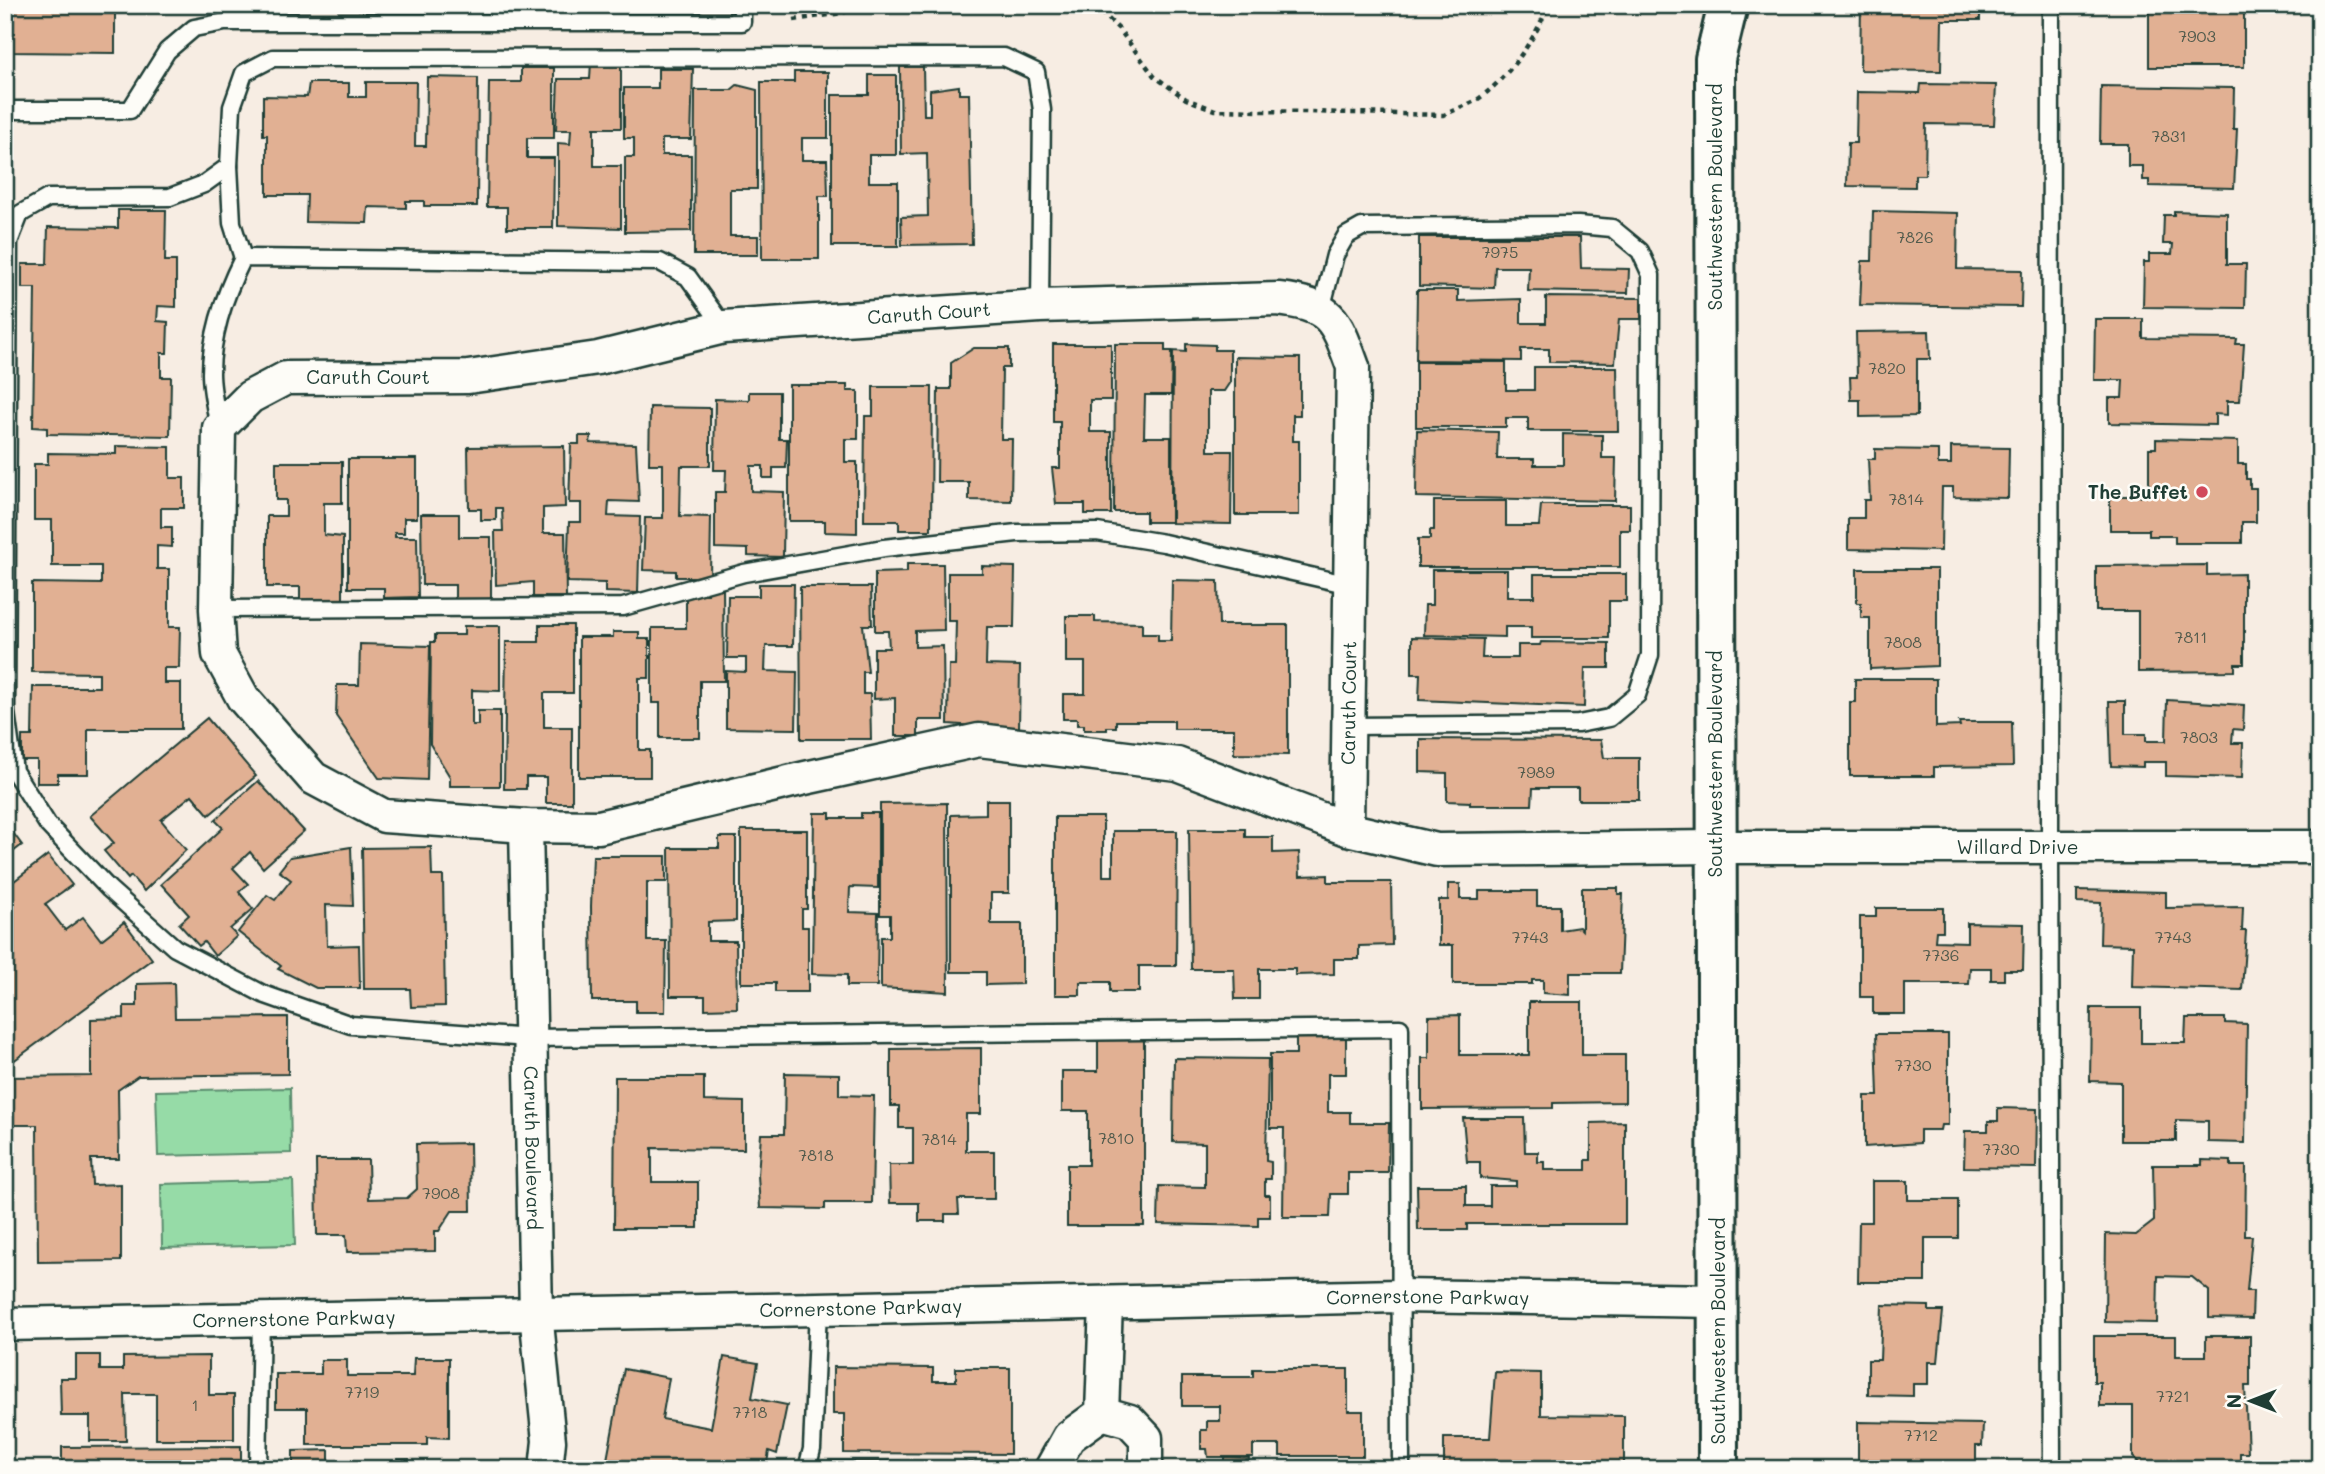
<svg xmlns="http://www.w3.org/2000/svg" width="2325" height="1474" font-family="Mali,sans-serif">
  <rect width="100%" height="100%" fill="#f7ede3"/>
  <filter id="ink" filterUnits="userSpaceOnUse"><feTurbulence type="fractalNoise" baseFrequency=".0143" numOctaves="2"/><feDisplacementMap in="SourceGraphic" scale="14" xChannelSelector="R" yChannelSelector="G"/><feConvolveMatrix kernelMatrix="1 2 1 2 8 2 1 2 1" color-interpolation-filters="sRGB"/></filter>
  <g filter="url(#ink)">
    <!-- green -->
    <g fill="#96dba7" stroke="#5a8c6e" stroke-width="2">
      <path d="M290,1088L291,1153L158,1156L156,1091Z"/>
      <path d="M293,1180L295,1245L162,1248L161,1184Z"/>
    </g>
    <!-- building -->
    <g fill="#e1b093" stroke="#1f3d34" stroke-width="2">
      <path d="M5,5H115V53L5,52Z"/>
      <path d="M1861,5H1980V20H1942L1941,71L1860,70Z"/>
      <rect x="2149" y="5" width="95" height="62"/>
      <path d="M591,62H621V128H594V166H621V228L558,226V143L570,144L571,130H556L558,79H590Z"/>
      <path d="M900,67H923L924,115H930V90L959,86V94H969L972,244L902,245L901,217L928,216L927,153L901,154Z"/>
      <path d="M521,68H554V138H527V158H554L553,228H507V207H487L489,82H521Z"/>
      <path d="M658,69H693L691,139H662V155H691V231L625,232V157H634V138H624V88H658Z"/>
      <path d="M794,72H828V138H802V160H827L828,196H819V259H762L761,82H794Z"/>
      <path d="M869,75H896V155H869V182H898V246H832V95H869Z"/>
      <path d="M427,77L478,78L477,206H424V201H406V208L368,207L367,223L306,222L307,195H267V135H263V96L307,97L309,83H349V97H366V82H416L415,146H426Z"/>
      <path d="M1921,84L1996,85L1994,125L1926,124L1925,175H1915V187L1847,186L1848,143H1856L1857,92L1920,93Z"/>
      <path d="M737,85L757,90V189H730V236H758V255H694L695,90H731Z"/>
      <path d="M2101,86L2234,88L2233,129H2237L2234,188L2149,186V180H2143V166H2128V144H2100Z"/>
      <path d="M118,210H166L165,261H176V307L158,306L157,321L168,322L167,353H161V377H171L170,436L47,434V428L33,427L35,288H22V264H47L48,227L118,228Z"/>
      <path d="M1873,211L1958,213L1957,269L2022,270L2021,307L1860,305L1862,261H1872Z"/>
      <path d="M2174,211L2227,213V264H2246L2245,308L2143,307L2144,262H2149V254H2172L2173,244H2163L2164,215H2174Z"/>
      <path d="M1419,237H1580L1581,268L1629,269L1628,293L1528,291L1529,267H1495L1494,288L1419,286Z"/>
      <path d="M1417,290H1458V301L1521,299V323H1546V297L1641,298V319H1619L1615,363L1549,362V349H1521V361L1416,360Z"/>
      <path d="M2095,319H2143V338L2237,339L2236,344H2244L2240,401H2227V415L2215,414V425L2109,423V398H2122L2123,380H2094Z"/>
      <path d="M1929,331L1930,359H1917V416L1860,417V400H1851L1850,377H1857L1856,332Z"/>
      <path d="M1053,344H1111V400H1090V432H1111V514H1085V504H1056L1052,468H1060V422H1053Z"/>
      <path d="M1115,344H1165V351H1172L1171,395H1145L1144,437H1171V522H1146V512H1114Z"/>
      <path d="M1186,344L1215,345V350H1230V382L1224,391H1208V451H1232L1231,524L1172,523L1173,351L1186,352Z"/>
      <path d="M974,348H1009V368H1002L1001,439H1012L1011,501L969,500V482H937L938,389H951V363Z"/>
      <path d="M1235,357L1300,358V415H1293V441H1299V515H1235Z"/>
      <path d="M1416,362H1506V390H1534V367H1617L1618,431H1528V418H1506V427H1416Z"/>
      <path d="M789,385H847V391H858V439H845V462H857V533L825,532V521H789Z"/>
      <path d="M873,387H932L931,530H899V521H864L865,416H873Z"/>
      <path d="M749,392H779V439H787L786,468H773V478H763V466H751V491L784,492L783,557L748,556V549L715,548V492H725L726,470H714L715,399L749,400Z"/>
      <path d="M650,407L710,408V466H681L680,516L711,517L710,577H676V571L643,570L645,518H663V464H649Z"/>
      <path d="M1417,430L1498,432L1497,459H1534V465H1563V434L1602,435V458H1616L1615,501L1416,497Z"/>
      <path d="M579,436H591L590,443L636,444L639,502L609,501L608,516L640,517L638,593L605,592V583L567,582L569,522H581V503H569L571,444H579Z"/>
      <path d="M2156,439L2238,441V464H2246V479H2250V488H2256V522H2242V543H2175V536H2149V530H2110V496H2149V448H2156Z"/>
      <path d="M116,446L170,447V478H184V508H161V527H172V547L157,546V569H169V627H180L179,668H164V683H181V729H88V774H58V783H37V760H22V736H32L33,687H99V673L32,672V583L101,584V566H52V520H34V464H48V453L116,454Z"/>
      <path d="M564,446L565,507L543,508V533H565L566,597H533V582L496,585L495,531H503L502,508H496V520H481V509H469L468,447Z"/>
      <path d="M1951,447L2009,448L2008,498L1953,497V487H1942L1941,551L1848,549V518H1864V500H1870L1868,459H1875V449L1938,450V464H1951Z"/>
      <path d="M348,459H417V518H404V533H395V537H417L418,597L384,598V588H348Z"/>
      <path d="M276,462H342V503H324V535L343,537V601H300V587H267V516H286V500H276Z"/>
      <path d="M1434,501H1506V526H1539L1541,505H1630V530H1620V567H1418V539H1430V530H1434Z"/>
      <path d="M421,514H459V537H491V599H455V585H422Z"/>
      <path d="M907,564H943L944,630L915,631V647L943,646L944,720H918V736H895V698L874,699V648H889L888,631H875V573L907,572Z"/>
      <path d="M2207,565V575L2244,574V664H2235V671L2138,672V611H2096V566Z"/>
      <path d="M982,566L1015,567L1014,627H987L986,665L1020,666L1019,729L948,724L949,665H955L956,621H948V573H982Z"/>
      <path d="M1857,569H1937V666L1870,669V618H1861V603H1857Z"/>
      <path d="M1432,570H1507V597H1534V574H1626V601H1609V638H1531V627H1505V637L1424,635L1425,605H1432Z"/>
      <path d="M1172,580L1218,581L1219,625H1288V755L1234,754V729H1174V721H1116V727H1107V730H1084V725H1077V719H1063V694H1085V662H1066V616H1095V622L1142,623V634H1158V641H1171Z"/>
      <path d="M759,584H794L793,646H766L765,671L797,672L796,729L726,728V671L746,672V658H727L728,596H759Z"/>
      <path d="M708,587H723L724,681H700V738H660V703H652V628H686V594H708Z"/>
      <path d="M800,587H871L872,625H863L868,672H863V694H870L871,739H801Z"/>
      <path d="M539,625H573V693H544V727H572V803H546V777H526V789H504L506,642H539Z"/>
      <path d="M464,626H500V691L472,690V725H478V711H500V786H450V777L430,744L431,642H435V635H464Z"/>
      <path d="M613,632H639V639H649V678H639V750H650V777H579V637H613Z"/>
      <path d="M1412,637L1483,639L1482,658H1518V645H1540L1541,642L1609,643V668H1585L1584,707L1419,700L1420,674H1412Z"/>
      <path d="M360,644L430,646L427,780L379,778L336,716L337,685H359Z"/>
      <path d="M1855,679H1936V727L1960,726L1959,722H2012L2013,766L1934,767V776H1850V702H1855Z"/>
      <path d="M2167,700L2244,705L2243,730L2233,729L2232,743H2243L2242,778L2166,776V762H2143V767L2111,766L2109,701H2125V734H2146V741H2166Z"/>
      <path d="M207,718L256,776L209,815L192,795L161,820L186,850L144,891L131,876L128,879L104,851L114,843L90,816Z"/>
      <path d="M1420,739L1601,740L1604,758H1639V800H1578V788H1533L1532,805H1470V802L1447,801V773L1420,772Z"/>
      <path d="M258,781L304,831L263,868L250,852L233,868L248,884L239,892L253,909L230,929L237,936L215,956L204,942L199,946L179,924L189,915L161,884L223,828L215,820Z"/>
      <path d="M986,800H1009V893H991V924H1022V984L986,985V972H951V815L986,814Z"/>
      <path d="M947,803L948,992L881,988V937H890V915H880V804Z"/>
      <path d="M814,813H830V818H861V813H878V888L850,887L849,912L878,913L877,986H847V975L812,974Z"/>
      <path d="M1055,817H1103V876H1113V831H1177L1176,966H1139V992H1110V982H1080V995H1055Z"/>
      <path d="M5,822L22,845L5,858Z"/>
      <path d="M1189,829H1245V837H1273V853L1299,852L1300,876L1328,875V882H1391L1392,945L1359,946V959H1334V974L1295,975V969H1259V999H1235L1234,969H1191Z"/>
      <path d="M741,830H807V909H802V927H808V992H775V983H741Z"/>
      <path d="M719,837H736V921L708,922V941H736L737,1008L705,1009V996H670L669,848H719Z"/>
      <path d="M351,847L353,906L326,905L327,946L359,945L360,988H316L278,969L281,966L238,932L267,895L275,900L291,880L279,871L290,857Z"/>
      <path d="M431,847L432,876H443L445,1006L411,1007L410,989H364L362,848Z"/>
      <path d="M48,855L72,885L45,904L65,930L83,917L101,940L124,922L152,959L5,1067V888Z"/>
      <path d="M593,856H666V882H647V941H666L665,1012H636V1001H592L591,906Z"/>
      <path d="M1448,884H1460V899H1479V891H1537V906H1560V930L1579,927L1582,930V888H1618V894H1623L1620,973H1570V995L1543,993V980H1532V984H1453V945H1439V900H1448Z"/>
      <path d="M2077,890L2166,892V908L2243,907L2242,931H2246L2242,990L2132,987L2133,945L2100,944L2101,903L2077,902Z"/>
      <path d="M1876,908H1943V931H1936L1935,941L1967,942V923L2024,924L2023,970H2004V980H1991V968H1970L1969,984H1905V1014H1873V997H1860V917H1876Z"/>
      <path d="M174,983L175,1018L288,1017V1074L138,1076L118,1090L119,1159H91L92,1185L121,1184V1261L38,1262L37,1125H12V1096H5V1077L91,1076V1019L124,1018V1006H137V984Z"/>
      <path d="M1529,1002H1582V1055H1625V1102L1553,1103V1108L1422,1109V1058H1429V1016L1460,1015V1055H1529Z"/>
      <path d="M2091,1008H2141V1043H2185L2186,1018H2225V1023L2247,1024L2245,1143L2208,1142V1121L2176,1120V1141H2121V1082L2090,1081Z"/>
      <path d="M1098,1033H1144V1226H1067V1165H1088V1111H1062V1071H1098Z"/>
      <path d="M1876,1034H1948V1125H1941L1940,1130H1920V1143L1865,1147V1096H1878Z"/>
      <path d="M1296,1035H1346V1074H1328V1112H1350V1123H1389L1388,1173H1348V1194H1331L1330,1217H1283L1284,1128H1270V1054H1296Z"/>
      <path d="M981,1048V1114H966V1151H994V1199H958L959,1214H945V1221H919V1203H890L889,1165H913V1128H899V1106H891V1049Z"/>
      <path d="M1174,1058L1268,1059L1266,1161L1271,1162V1179H1265V1195H1270V1217H1258V1226L1158,1224L1159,1186L1205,1187V1143L1173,1142Z"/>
      <path d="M785,1073L839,1074V1095L874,1096L872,1203H825V1209L760,1208L758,1175L761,1134H784Z"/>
      <path d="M615,1077H704V1101L744,1102V1149L652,1148V1182H698V1228H614Z"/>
      <path d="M1998,1108L2037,1109L2036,1168L1964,1167L1965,1131H1988V1121H1998Z"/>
      <path d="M1463,1118H1524L1525,1152H1538V1162H1544V1170H1586V1160H1591V1123L1625,1122V1224H1467V1230H1418L1417,1186H1466V1206H1490V1186H1516V1181L1480,1178V1162H1467Z"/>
      <path d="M470,1143L471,1211H452L439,1231H435V1251L347,1252L346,1235H317L316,1160H368L369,1199L407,1198L417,1189L416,1144Z"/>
      <path d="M2202,1160L2231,1161V1166H2246L2245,1236H2252L2247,1291H2253L2252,1319L2209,1318V1291L2192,1277L2158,1276L2157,1323L2105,1322L2106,1234L2136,1235L2154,1221L2153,1165H2202Z"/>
      <path d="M1872,1181H1908V1200H1958V1238H1925V1282H1858L1859,1222H1872Z"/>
      <path d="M1882,1305L1929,1306V1311H1943L1938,1362H1928V1384H1913V1396L1868,1395V1360H1880Z"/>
      <path d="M2094,1336H2176V1356H2206V1336H2250V1386H2245L2248,1453H2240V1469H2145L2133,1457V1406H2100V1382H2094Z"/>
      <path d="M76,1355H100V1370H123V1357L209,1356V1395H234V1439H156V1394H125L126,1441H90V1416H61L60,1378H76Z"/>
      <path d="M724,1357L758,1363L752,1398L787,1405L777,1454L769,1451L766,1469H626L606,1465L624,1369L669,1378L662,1419L711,1428Z"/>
      <path d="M414,1358H449V1438L427,1437V1445H307V1408H276V1374H321V1360H347V1376H413Z"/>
      <path d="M833,1367L933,1368V1381H956V1368H1010V1454L844,1453V1414H833Z"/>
      <path d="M1253,1369H1348V1411H1363V1456H1280V1445H1253V1457H1208L1207,1449H1201V1430H1207V1421H1220V1406H1182V1377H1253Z"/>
      <path d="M1495,1372L1541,1373V1415L1624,1416V1469H1444V1438H1490Z"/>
      <path d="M1858,1422L1983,1424L1982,1446H1976V1469H1876L1877,1466L1858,1465Z"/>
      <path d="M241,1446V1469H62V1447Z"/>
      <path d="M329,1450V1469H293V1451Z"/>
      <path d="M1224,1457L1249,1458L1248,1468H1298V1461H1368V1469H1224Z"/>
      <path d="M397,1459H409V1467L433,1469H389L397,1468Z"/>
      <rect x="829" y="1461" width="71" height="8"/>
      <rect x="949" y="1462" width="38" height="7"/>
    </g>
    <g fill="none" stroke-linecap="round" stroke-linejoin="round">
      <defs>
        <g id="service">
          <path d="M2051,5L2050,848L2052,1469"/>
          <path d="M5,110H130L167,51L194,28L225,22H742V5"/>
          <path d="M229,166L204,184L170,197L48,198L20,214L9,242L6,712L14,771L48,825L109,889L175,948L263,994L351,1025L529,1038L1400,1028L1401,1469"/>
          <path d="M243,258L232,223L229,166L232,107L244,73L273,58L1004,57L1036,72L1042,110L1040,306"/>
          <path d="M1321,310L1335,255L1346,236L1362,227L1578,225L1612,228L1640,251L1651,275L1650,655L1637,695L1609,718L1578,724L1348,726"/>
          <path d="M219,428C216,410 211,391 211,373C211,332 225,294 243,258L660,262L688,277L724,327"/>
          <path d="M216,609L623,607L744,573L884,548L1017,533L1097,532L1164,543L1350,585"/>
          <path d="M258,1469L261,1319"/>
          <path d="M807,1469L812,1449L818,1309"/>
        </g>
        <g id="minor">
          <path id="s1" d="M526,826L536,1313L549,1441L546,1469"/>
          <path id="s2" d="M1347,829L1353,367C1336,320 1332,305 1278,299L1040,306L724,327L598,358L468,377L286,378L250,397L219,428L216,609L219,654L243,698L313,778L384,816L526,826L599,827L805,778L979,740L1177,764L1347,829L1437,850L1715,847H2320"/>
          <path id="s3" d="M5,1324L818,1309L1399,1296L1718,1301"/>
          <path d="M1102,1413L1130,1421L1146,1438V1469"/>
          <path d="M1051,1469L1069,1437L1102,1413L1106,1303"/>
        </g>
        <path id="tertiary" d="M1718,1469L1715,59L1728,5"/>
      </defs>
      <!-- service casing -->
      <use href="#service" stroke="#1f3d34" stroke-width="21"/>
      <!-- minor casing -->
      <use href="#minor" stroke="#1f3d34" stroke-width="37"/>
      <!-- tertiary casing -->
      <use href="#tertiary" stroke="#1f3d34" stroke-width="44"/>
      <!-- path -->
      <g stroke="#1f3d34" stroke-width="4.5" stroke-dasharray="5 5" stroke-linecap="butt">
        <path d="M1094,5L1119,29L1154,76L1186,99L1215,110L1444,115C1454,110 1465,106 1475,101C1504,83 1537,38 1548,5"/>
        <path d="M794,20L842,13L860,5"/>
      </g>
      <!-- service -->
      <use href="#service" stroke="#fdfcf7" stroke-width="16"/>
      <!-- minor -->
      <use href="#minor" stroke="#fdfcf7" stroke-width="32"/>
      <!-- tertiary -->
      <use href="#tertiary" stroke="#fdfcf7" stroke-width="38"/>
    </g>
  </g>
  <!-- markers -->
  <circle fill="#d1495b" stroke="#fdfcf7" stroke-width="2.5" cx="2202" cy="492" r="7"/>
  <g text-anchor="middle" stroke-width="5" stroke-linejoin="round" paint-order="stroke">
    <!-- number labels -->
    <g font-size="16" fill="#505a4c">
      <text x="2197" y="42">7903</text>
      <text x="2169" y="142">7831</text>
      <text x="1915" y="243">7826</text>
      <text x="1500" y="258">7975</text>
      <text x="1887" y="374">7820</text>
      <text x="1906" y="505">7814</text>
      <text x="2191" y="643">7811</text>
      <text x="1903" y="648">7808</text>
      <text x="2199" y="743">7803</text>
      <text x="1536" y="778">7989</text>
      <text x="1530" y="943">7743</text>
      <text x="2173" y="943">7743</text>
      <text x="1941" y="961">7736</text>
      <text x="1913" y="1071">7730</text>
      <text x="1116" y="1144">7810</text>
      <text x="939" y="1145">7814</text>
      <text x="2001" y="1155">7730</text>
      <text x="816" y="1161">7818</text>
      <text x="441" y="1199">7908</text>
      <text x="362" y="1398">7719</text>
      <text x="2173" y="1402">7721</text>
      <text x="195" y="1411">1</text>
      <text x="750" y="1418">7718</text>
      <text x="1921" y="1441">7712</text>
    </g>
    <!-- street labels -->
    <g font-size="19" fill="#1f3d34" stroke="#fdfcf7">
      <text transform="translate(1715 197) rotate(-90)" y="7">Southwestern Boulevard</text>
      <text transform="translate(929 313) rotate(-4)" y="7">Caruth Court</text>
      <text x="368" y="384">Caruth Court</text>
      <text dy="7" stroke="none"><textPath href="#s2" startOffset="126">Caruth Court</textPath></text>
      <text transform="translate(1715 764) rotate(-90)" y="7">Southwestern Boulevard</text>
      <text dy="7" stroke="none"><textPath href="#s2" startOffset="3778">Willard Drive</textPath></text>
      <text dy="7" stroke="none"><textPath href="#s1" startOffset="322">Caruth Boulevard</textPath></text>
      <text dy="7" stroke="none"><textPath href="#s3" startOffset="1423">Cornerstone Parkway</textPath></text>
      <text dy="7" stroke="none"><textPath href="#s3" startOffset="856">Cornerstone Parkway</textPath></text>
      <text dy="7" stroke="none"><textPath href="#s3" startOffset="289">Cornerstone Parkway</textPath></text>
      <text transform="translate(1718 1331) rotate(-90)" y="7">Southwestern Boulevard</text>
    </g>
    <!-- poi labels -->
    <g font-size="19" font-weight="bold" fill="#1f3d34" stroke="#fdfcf7" text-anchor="end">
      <text x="2188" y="499">The Buffet</text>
    </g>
  </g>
  <!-- margin -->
  <rect width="2325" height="1474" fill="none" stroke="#fdfcf7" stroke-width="28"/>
  <rect x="14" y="14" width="2297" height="1446" fill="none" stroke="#1f3d34" stroke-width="2.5" filter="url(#ink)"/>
  <!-- north arrow -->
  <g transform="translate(2251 1401) rotate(270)" stroke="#fdfcf7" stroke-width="5" paint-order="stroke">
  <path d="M0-5L12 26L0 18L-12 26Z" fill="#1f3d34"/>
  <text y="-10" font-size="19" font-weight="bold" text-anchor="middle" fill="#1f3d34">N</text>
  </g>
</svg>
